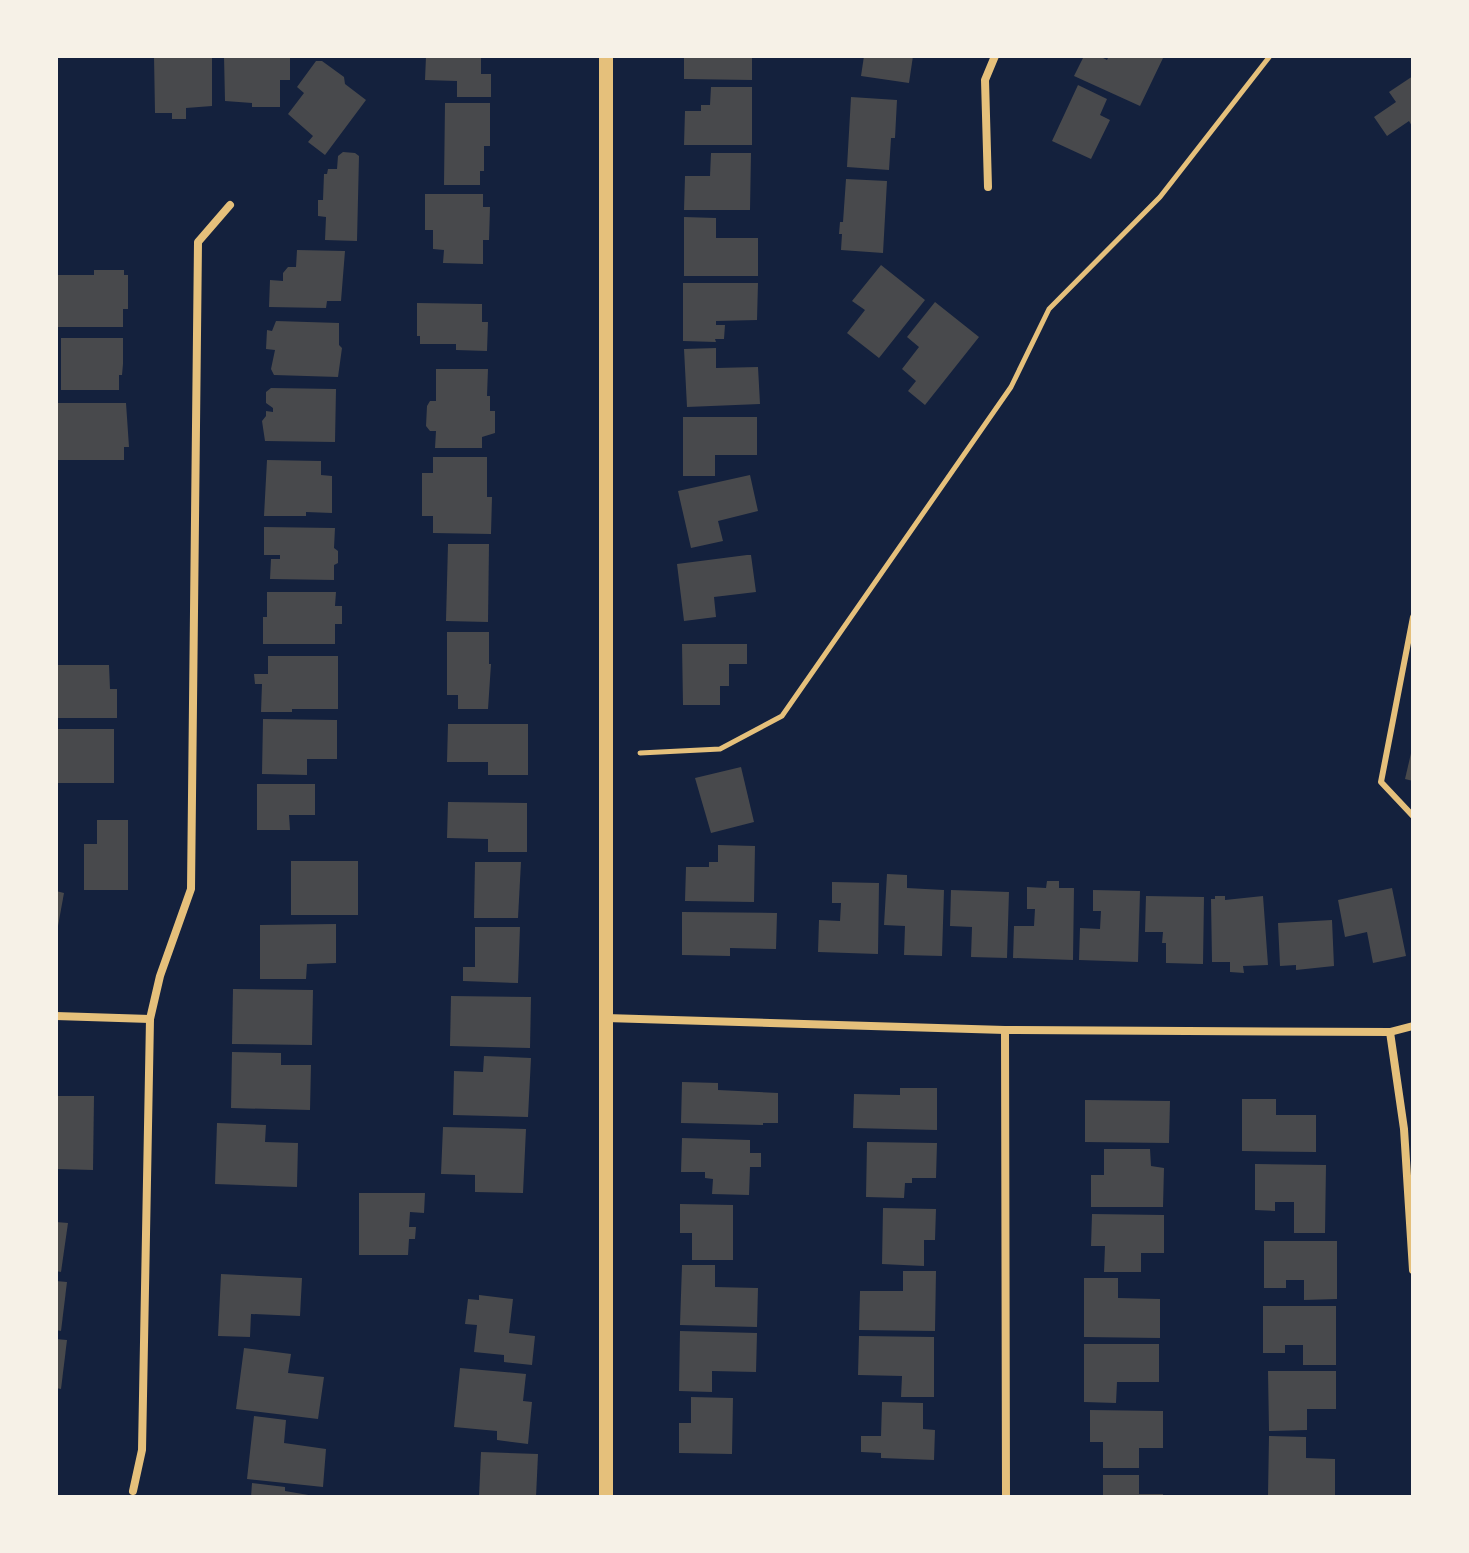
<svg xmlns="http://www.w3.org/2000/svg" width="1469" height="1553" font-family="'Zilla Slab',serif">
  <rect width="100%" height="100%" fill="#14213d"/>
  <!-- building -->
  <g fill="#48494c">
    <path d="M154,56H212V106L186,108V119H172V113H155Z"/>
    <path d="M224,56H290V80H280V107H252V103L225,101Z"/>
    <path d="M426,56H481V74H491V97H457V81L425,80Z"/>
    <path d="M684,56H752V80L684,79Z"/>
    <path d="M864,56H913L909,83L861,76Z"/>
    <path d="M1084,56H1099L1107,60L1109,56H1164L1140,106L1074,76Z"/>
    <path d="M316,61H322L344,77L345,84L366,100L325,155L308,142L313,136L288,114L304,93L297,87Z"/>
    <path d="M1413,76V128L1409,121L1387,136L1374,117L1396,102L1389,92Z"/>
    <path d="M1078,85L1107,99L1100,115L1110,120L1091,159L1052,141Z"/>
    <path d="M711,87H752V145H684L685,111H701V105H710Z"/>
    <path d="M851,97L897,100L895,138H891L889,170L847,167Z"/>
    <path d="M445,103H490V146H484V171H480V185H444Z"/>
    <path d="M343,152L355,153L359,156L357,241L325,240L326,217L318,216V200H323L324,174H327L328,169H337L338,156Z"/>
    <path d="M711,153H751L750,210H684L685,176H710Z"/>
    <path d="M846,179L887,181L883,253L841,250L842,234H839L840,222H843Z"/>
    <path d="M425,194H483V207H490L489,240H483V264L443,263L444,250L433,249V230H425Z"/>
    <path d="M684,217L716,218V238H758V276H684Z"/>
    <path d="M297,250L345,251L341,301H327L326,308L269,307L270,280L283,281V273L288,267H296Z"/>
    <path d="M881,265L925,300L879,358L847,333L865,310L852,301Z"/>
    <path d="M94,270H124V275H128V309H123V327H57L56,275H94Z"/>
    <path d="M683,283H758L757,320L716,321V325H725L724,339H715L716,342L683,341Z"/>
    <path d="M935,302L979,337L925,405L908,391L916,381L902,369L919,347L907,337Z"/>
    <path d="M417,303L482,304V322H488L487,351L456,350V344H420V336H417Z"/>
    <path d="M276,321L339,323V345L342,348L338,377L274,375L271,369L275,350L266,349L267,330L272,331Z"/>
    <path d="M61,338H123V364L122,375H119V390H61Z"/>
    <path d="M716,348V368L758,367L760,404L687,407L684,349Z"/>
    <path d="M436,369H488L487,396H490V411H495V433L482,437V448H435L436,431H430L426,426L427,406L430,401H436Z"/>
    <path d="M271,388L336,389L335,442L265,441L262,421L266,416V411L273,412V408L266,403V392Z"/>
    <path d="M58,403H126L129,447H124V460H56Z"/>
    <path d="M683,417H757V455H715V476H683Z"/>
    <path d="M433,457H487V497H492L491,534L433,533V516H422V473H433Z"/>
    <path d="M267,460L321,461V475L332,476V513L306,512V516H264Z"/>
    <path d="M750,475L758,511L718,521L723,541L691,548L678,491Z"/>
    <path d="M264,527L335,528L334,548L338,551V563L334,565V580L270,579L271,559H280V555H264Z"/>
    <path d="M448,544H489L488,622L446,621Z"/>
    <path d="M747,555H751L756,592L714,597L716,617L684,621L677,564Z"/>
    <path d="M267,592H336L335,606H342V624H335V644H263V617H267Z"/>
    <path d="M447,632H489V664H491L488,709H458V695H447Z"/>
    <path d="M682,644H747V664H729V686H720V705H683Z"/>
    <path d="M268,656H338V709H292V712H261L262,684H255L254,674H268Z"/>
    <path d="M56,665H109L110,689H117V718H56Z"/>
    <path d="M263,719L337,720V759H307V775L262,774Z"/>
    <path d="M448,724H528V775H488V762H447Z"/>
    <rect x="56" y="729" width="58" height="54"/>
    <path d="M1412,749H1413V781L1405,779Z"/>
    <path d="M741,767L754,822L711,833L695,778Z"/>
    <path d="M257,784H315V815H289L290,830H257Z"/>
    <path d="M448,802L527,803V852H488V839L447,838Z"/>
    <path d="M97,820H128V890H84V844H97Z"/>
    <path d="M718,845L755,846L754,902L685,901L686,867H709V862H718Z"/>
    <rect x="291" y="861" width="67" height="54"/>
    <path d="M475,862H521L518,918H474Z"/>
    <path d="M887,874L907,875V888L944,890L942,956L904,955L905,926L884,925Z"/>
    <path d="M1047,881H1059V888H1074L1073,960L1013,958L1014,926H1034L1035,909H1027V887L1046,888Z"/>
    <path d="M832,882L879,883L878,954L818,952L819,920L840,921L841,903H832Z"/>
    <path d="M1392,888L1406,956L1373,963L1367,932L1345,937L1338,900Z"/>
    <path d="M951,890L1009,892L1007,958L971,957L972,927L950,926Z"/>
    <path d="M1093,890L1140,891L1138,962L1079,960L1080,928L1100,929L1101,911H1093Z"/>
    <path d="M56,891L64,893L58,926H56Z"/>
    <path d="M1146,896L1204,897L1203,964L1166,963V943H1162L1163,932H1145Z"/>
    <path d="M1215,896H1225V900L1263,896L1268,965L1243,966L1244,973L1230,972V962H1212L1211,899H1215Z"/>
    <path d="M682,912L777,913L776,949L730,948V956L682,955Z"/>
    <path d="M1332,920L1334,966L1296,970V965L1280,966L1278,923Z"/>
    <path d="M336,924V963L307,964L306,979H260V925Z"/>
    <path d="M475,927H520L518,983L463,981V967H475Z"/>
    <path d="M233,989L313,990L312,1045L232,1044Z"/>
    <path d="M451,996L531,997L530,1048L450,1046Z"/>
    <path d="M232,1052L281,1053V1065H311L310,1110L231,1108Z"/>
    <path d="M484,1056L531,1058L528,1117L453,1115L454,1071L483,1072Z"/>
    <path d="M682,1082L718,1083V1090L778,1093V1123H763V1125L681,1123Z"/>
    <path d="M900,1088H937V1130L853,1128L854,1094L900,1095Z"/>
    <path d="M56,1096H94L93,1170L56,1169Z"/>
    <path d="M1242,1099H1276V1115H1316V1152L1242,1151Z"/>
    <path d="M1085,1100L1170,1101L1169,1143L1085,1142Z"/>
    <path d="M217,1123L266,1125L265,1142L298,1143L297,1187L215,1184Z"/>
    <path d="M443,1127L526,1129L523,1193L475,1192V1175L441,1174Z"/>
    <path d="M682,1138L750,1140V1153H761V1167H750L749,1195L712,1194L713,1179L705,1178V1172H681Z"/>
    <path d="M867,1142L937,1143L936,1178H912V1183H905L904,1198L866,1197Z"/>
    <path d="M1104,1149H1150L1151,1166L1164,1168L1163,1207H1091V1175H1104Z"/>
    <path d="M1255,1164L1326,1165L1325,1233H1294V1202H1275V1211L1255,1210Z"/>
    <path d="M359,1193H425L424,1213L410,1212L409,1227H416L415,1239H409L408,1255H359Z"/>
    <path d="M680,1204L733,1205V1260H692V1233H680Z"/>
    <path d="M883,1208L936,1209L935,1240H924V1266L882,1264Z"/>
    <path d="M1092,1214L1164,1215V1253H1141V1272H1104L1105,1246H1091Z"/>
    <path d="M56,1222L68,1223L61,1272L56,1271Z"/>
    <path d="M1264,1241H1337V1299L1304,1300V1280H1286V1288H1264Z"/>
    <path d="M682,1265H715V1287L758,1288L757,1327L680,1325Z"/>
    <path d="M903,1271H936L935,1331L859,1330L860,1291H903Z"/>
    <path d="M221,1274L302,1278L300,1316L251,1314L250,1337L218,1336Z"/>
    <path d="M1084,1278H1118V1298L1160,1299V1338L1084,1337Z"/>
    <path d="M56,1281L67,1282L61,1331L56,1330Z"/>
    <path d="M479,1295L513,1299L509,1333L535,1336L532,1365L504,1362V1355L474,1352L477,1325L465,1324L468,1299L479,1300Z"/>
    <path d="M1263,1306H1336V1365H1303V1345H1285V1353H1263Z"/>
    <path d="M680,1331L757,1333L756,1372L712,1371V1392L679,1391Z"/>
    <path d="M859,1336L934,1337V1397H901L902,1376L858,1375Z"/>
    <path d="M56,1339L67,1340L61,1389L56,1388Z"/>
    <path d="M1084,1344H1159V1382H1117L1116,1403L1084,1402Z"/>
    <path d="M244,1348L291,1354L288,1373L324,1377L318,1419L236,1409Z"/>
    <path d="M460,1368L526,1374L523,1401L532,1402L528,1444L497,1440V1431L454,1427Z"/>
    <path d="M1268,1371H1336V1409H1307V1430L1269,1431Z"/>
    <path d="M691,1397L733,1398L732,1454L679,1453V1423H691Z"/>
    <path d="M882,1402L923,1403V1429L935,1430L934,1460L881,1458V1453L861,1452V1436H881Z"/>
    <path d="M1090,1410L1163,1411V1448H1139V1468H1103V1442H1090Z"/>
    <path d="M254,1416L286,1420L284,1443L326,1449L323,1487L247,1479Z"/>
    <path d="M1269,1436L1306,1437V1458L1335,1459V1495H1268Z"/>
    <path d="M481,1452L538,1454L536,1497H479Z"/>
    <path d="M1103,1475H1139V1494H1163V1497H1103Z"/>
    <path d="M252,1483L285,1487V1491L320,1497H251Z"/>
  </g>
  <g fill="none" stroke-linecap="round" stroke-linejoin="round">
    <!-- path -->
    <path stroke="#e5c07b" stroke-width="5" d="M640,753L720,749L782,716L1011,387L1049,309L1160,197L1270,56"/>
    <!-- service -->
    <path stroke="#e5c07b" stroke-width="6" d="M1413,617L1381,782L1413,816"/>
    <!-- minor -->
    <g stroke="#e5c07b" stroke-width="8">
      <path d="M988,187L985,80L995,56"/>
      <path d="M56,1016L150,1019"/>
      <path d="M606,1018L1005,1030L1390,1032L1413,1026"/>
      <path d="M1005,1030L1006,1497"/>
      <path d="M1390,1032L1404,1129L1413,1270"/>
      <path d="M133,1491L142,1450L150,1019L160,976L191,889L198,242L230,205"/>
    </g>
    <!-- tertiary -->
    <path stroke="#e5c07b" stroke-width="14" d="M606,1497V56"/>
  </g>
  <!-- border -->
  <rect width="1469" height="1553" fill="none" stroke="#f6f1e7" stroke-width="116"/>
</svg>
